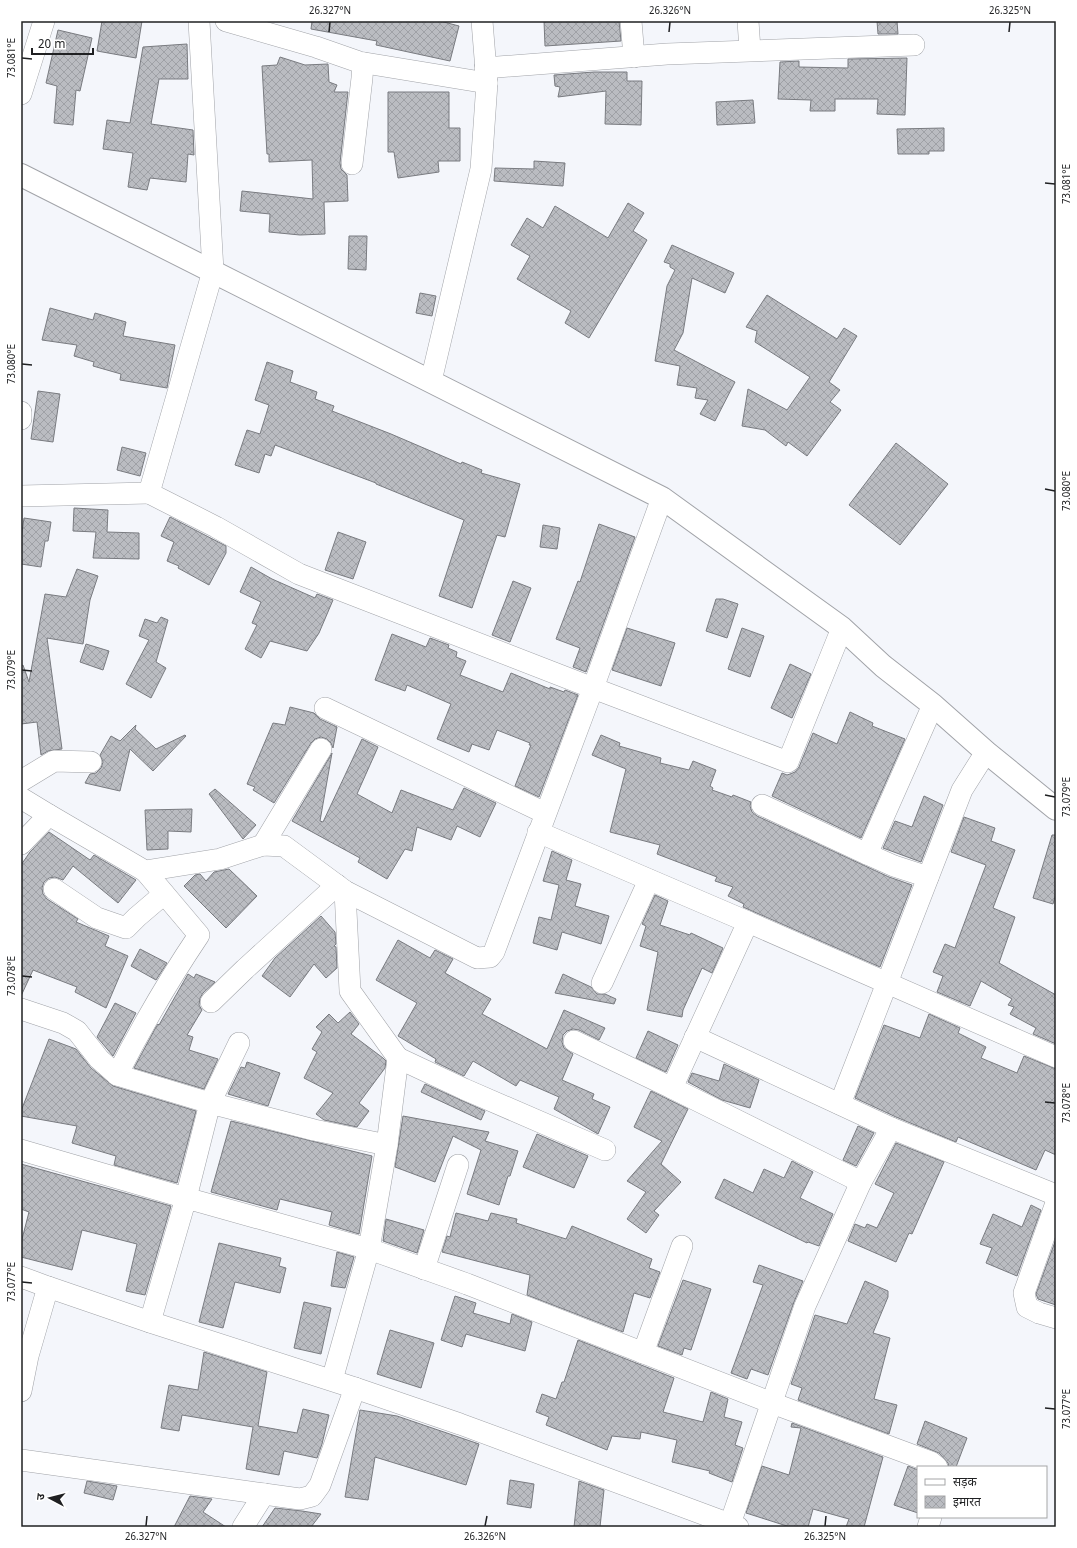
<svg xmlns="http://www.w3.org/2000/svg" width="1077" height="1548" font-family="Georgia,'Noto Sans Devanagari',serif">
  <defs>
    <pattern id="building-cross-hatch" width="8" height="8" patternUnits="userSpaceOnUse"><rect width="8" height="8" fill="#babcc1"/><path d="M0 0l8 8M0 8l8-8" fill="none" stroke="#9fa1a6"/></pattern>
  </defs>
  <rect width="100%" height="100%" fill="#f4f6fb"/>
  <!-- building -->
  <g fill="url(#building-cross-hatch)" stroke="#797b80">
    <path d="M102,21H142L136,58L97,51Z"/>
    <path d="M312,21H440L459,26L450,61L376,45L377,41L311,29Z"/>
    <path d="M544,21H619L621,41L545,46Z"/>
    <path d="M877,21H897L898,34H878Z"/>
    <path d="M58,30L92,38L80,91L76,90L73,125L54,123L57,86L46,83Z"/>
    <path d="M187,44L188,79H159L151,124L193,130L194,155L188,154L186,182L150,178L147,190L128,187L133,153L103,149L107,120L130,123L143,47Z"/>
    <path d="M280,57L305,65L328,64L329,82L337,85L334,92H348L340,163L341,169L347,175L348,201L324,202L325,234L300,235L269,232L270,214L240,211L242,191L313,199L312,160L269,162V154H267L262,66L277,65Z"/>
    <path d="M907,58L905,115L877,114L878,99H835V111H810L811,100L778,99L780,62L799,61V67L848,68V59Z"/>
    <path d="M594,72H627V81H642L641,125L605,124L606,91L558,97L560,87L555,86L554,75Z"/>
    <path d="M388,92H449V128H460V161H438L439,172L398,178L394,152H388Z"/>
    <path d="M753,100L755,123L717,125L716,102Z"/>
    <path d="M944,128V151H929V154H898L897,129Z"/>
    <path d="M534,161L565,163L563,186L494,181L495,168L534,169Z"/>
    <path d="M628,203L644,213L633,231L647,240L589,338L565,323L571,311L517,279L530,256L511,245L527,218L543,228L555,206L608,238Z"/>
    <path d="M349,236H367L366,270L348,269Z"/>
    <path d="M672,245L734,273L725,293L692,278L683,333L674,350L735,382L715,421L700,414L708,400L695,398L697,388L677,385L680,366L655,361L667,286L675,270L670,267V264L664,262Z"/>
    <path d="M420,293L436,296L432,316L416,313Z"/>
    <path d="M767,295L837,339L844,328L857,336L829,382L840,390L830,402L841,410L807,456L788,442L786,446L765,430L742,426L748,389L787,410L810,377L755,342L757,331L746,327Z"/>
    <path d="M50,308L93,320L95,313L126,322L123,336L175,345L167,388L120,380L121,374L93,366L94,362L74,356L77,345L42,340Z"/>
    <path d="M267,362L293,371L290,382L317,392L315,399L334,406L332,411L391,434L461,464L462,462L482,470L481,473L520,484L505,537L497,535L472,608L439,596L464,520L376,484V483L275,445L271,456L265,454L259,473L235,465L247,430L260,434L269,405L255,400Z"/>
    <path d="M38,391L60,394L53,442L31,439Z"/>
    <path d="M896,443L948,484L900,545L849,505Z"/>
    <path d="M122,447L146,453L140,476L117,470Z"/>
    <path d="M74,508L108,510L107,532L139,533V559L93,558L96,532L73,531Z"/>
    <path d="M170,517L226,546V553L209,585L178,568L179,566L167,561L174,542L161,536Z"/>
    <path d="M24,518L51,522L48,541H45L41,567L21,564V539Z"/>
    <path d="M599,524L635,537L586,672L573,667L580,648L556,639L578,581L580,582Z"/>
    <path d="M543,525L560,528L557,549L540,547Z"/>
    <path d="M338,532L366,542L353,579L325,570Z"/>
    <path d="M251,567L272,579L315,598L317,594L333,600L319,633L307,651L270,641L261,658L245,649L257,625L252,623L261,602L240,592Z"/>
    <path d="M77,569L98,576L90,600L83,644L47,638L62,749L48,751L41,755L37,722L21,724V666L23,665L29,682L45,594L66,597Z"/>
    <path d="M513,581L531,588L510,642L492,635Z"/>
    <path d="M716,599H723L738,604L727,638L706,631Z"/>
    <path d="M161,617L168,620L156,662L166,668L151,698L126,684L149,640L139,636L145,619L157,623Z"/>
    <path d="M627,628L675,643L661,686L612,670Z"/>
    <path d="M742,628L764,636L750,677L728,669Z"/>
    <path d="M392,634L426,647L430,638L449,645L448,648L457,652L456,657L466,661L460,675L503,692L511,673L550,689V687L564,692L565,690L578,695L539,797L515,786L531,745H529L530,743L497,730L489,750L472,744L469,752L437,739L451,704L407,685L405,691L375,680Z"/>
    <path d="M86,644L109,651L103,670L80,662Z"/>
    <path d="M790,664L811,674L792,718L771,708Z"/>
    <path d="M290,707L314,713L320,719L337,727L333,748L331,743L327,739L321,737L315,739L311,743L274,803L253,790L255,787L247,784L273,723L285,725Z"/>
    <path d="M850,712L873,723L872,726L905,739L861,838L772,796L782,773L787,775L790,774L795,772L799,767L813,733L837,744Z"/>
    <path d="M136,725L135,729L156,749L185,735L186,736L153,771L130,749L120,791L85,783L90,774L96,773L101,768L103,762L100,755L111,736L120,741Z"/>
    <path d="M601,735L620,743L619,746L661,758L660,763L689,770L693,761L716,770L710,786L713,788L712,790L732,797L733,795L751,802L750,806L752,812L757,816L889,877L912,885L880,967L743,907L744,904L728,896L733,887L715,881L717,877L657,854L660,845L610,832L626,769L592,755Z"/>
    <path d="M362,739L378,747L357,794L392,813L401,790L453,810L464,788L496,803L480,837L457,826L451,840L417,827L412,851L405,849L387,879L358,862L360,858L292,821L332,753L320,821L323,822Z"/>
    <path d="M215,789L256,825L243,839L209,794Z"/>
    <path d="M924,796L943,805L921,862L883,848L895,821L912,827Z"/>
    <path d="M192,809L191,832L168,831V849L147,850L145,810Z"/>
    <path d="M964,817L995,828L991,841L1015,850L993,908L1015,917L999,963L1056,995V1044L1033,1034L1036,1028L1010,1014L1014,1007L1008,1005L1012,999L981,981L970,1006L937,992L943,976L933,972L945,944L955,948L986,865L951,852Z"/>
    <path d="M49,832L90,860L94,855L136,880L118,903L73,866L63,880L55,877L49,878L44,882L42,888L43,894L47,899L78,919L76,922L109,936L105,946L128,956L106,1008L75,992L77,987L33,970L21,996V865L30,852Z"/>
    <path d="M1052,835H1056V893L1053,904L1033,898Z"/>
    <path d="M552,851L572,860L566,880L581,884L575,906L609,916L601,944L562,932L557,950L533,943L539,917L551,920L559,885L543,881Z"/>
    <path d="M229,869L257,896L226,928L184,886L195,875L200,874L206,881L214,872Z"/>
    <path d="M655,895L668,901L660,925L690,935L691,933L723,948L712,973L702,968L683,1010L682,1017L647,1010L658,952L640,946L646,926L642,924Z"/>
    <path d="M321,916L335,932L336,944L334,946L336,947L337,968L326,978L314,964L290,997L262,976L275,958Z"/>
    <path d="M398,940L430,958L435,950L453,959L445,973L491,999L482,1014L547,1049L564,1010L605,1028L599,1040L579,1030L573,1029L567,1031L563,1035L562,1042L564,1048L573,1054L562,1080L594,1094L592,1099L610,1107L598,1134L554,1109L559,1097L520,1080L516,1086L473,1061L464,1076L435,1062L436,1059L398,1036L417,1003L376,980Z"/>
    <path d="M140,949L167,963L156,980L131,966Z"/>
    <path d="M188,974L194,978L196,974L215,982L203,993L200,998L199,1005L202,1010L187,1035L193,1037L189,1050L218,1059L204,1089L134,1068L156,1027L158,1024L159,1025Z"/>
    <path d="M563,974L591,987L597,994H605L616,999L614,1004L555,993Z"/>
    <path d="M115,1003L136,1013L113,1056L97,1037Z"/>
    <path d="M350,1012L359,1024L351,1034L383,1058L386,1061L385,1068L359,1103L369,1111L357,1127L324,1120L316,1114L333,1093L304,1078L317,1052L312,1049L322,1032L316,1027L329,1014L338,1023Z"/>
    <path d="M929,1014L960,1028L958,1033L986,1047L981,1058L1017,1073L1024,1056L1056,1069V1155L1045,1150L1036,1170L958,1137L956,1142L896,1117L855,1098L884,1025L920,1038Z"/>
    <path d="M648,1031L678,1045L666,1072L636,1058Z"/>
    <path d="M49,1039L76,1049L91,1068L113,1086L196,1111L177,1183L114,1165L116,1156L72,1143L77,1126L21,1116V1111Z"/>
    <path d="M247,1062L280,1073L268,1106L228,1094L241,1067L245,1068Z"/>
    <path d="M724,1064L759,1080L750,1108L722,1100L688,1082L692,1073L719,1081Z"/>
    <path d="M425,1084L485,1111L481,1120L421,1092Z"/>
    <path d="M651,1091L688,1109L661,1164L681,1182L654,1211L659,1215L646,1233L627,1219L646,1192L627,1181L662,1141L634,1127Z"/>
    <path d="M403,1116L489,1132L485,1141L518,1151L510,1176H508L499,1205L467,1194L481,1150L453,1136L435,1182L395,1167Z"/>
    <path d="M231,1121L372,1156L359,1234L329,1225L332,1212L280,1199L277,1210L211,1192Z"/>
    <path d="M858,1126L874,1133L856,1166L843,1160Z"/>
    <path d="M537,1134L588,1156L574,1188L523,1167Z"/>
    <path d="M896,1143L944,1162L912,1234L909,1233L896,1262L848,1241L855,1224L865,1228L867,1224L877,1228L894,1193L875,1184Z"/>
    <path d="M792,1161L813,1172L800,1198L833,1214L819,1246L808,1242L807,1243L715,1198L724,1179L753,1193L764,1169L784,1178Z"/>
    <path d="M21,1164L171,1206L145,1295L126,1291L137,1244L82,1230L72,1270L21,1257V1243L29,1212L21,1209Z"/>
    <path d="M1031,1205L1041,1210L1017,1276L986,1263L992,1248L980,1244L993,1214L1022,1227Z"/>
    <path d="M456,1213L488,1221L491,1213L517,1219L516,1223L566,1239L572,1226L652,1259L649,1268L660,1272L650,1298L634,1293L623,1332L527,1295L530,1275L442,1252L447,1236L450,1237Z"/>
    <path d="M386,1219L424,1230L417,1253L383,1241Z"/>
    <path d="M1056,1239V1305L1038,1299L1036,1294Z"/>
    <path d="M219,1243L281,1258L279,1266L286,1268L280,1293L235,1282L223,1328L199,1322Z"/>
    <path d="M337,1252L354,1257L345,1288L331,1286Z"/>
    <path d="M759,1265L803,1281L794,1302L768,1375L751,1369L747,1379L731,1373L763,1285L753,1282Z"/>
    <path d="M683,1280L711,1289L691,1350L684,1348L682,1355L658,1346Z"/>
    <path d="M865,1281L888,1291V1297L873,1333L890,1338L874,1399L897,1405L889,1434L798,1400L802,1388L791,1384L815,1315L847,1324Z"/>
    <path d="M455,1296L476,1303L473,1313L510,1324L512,1314L532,1322L525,1351L466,1334L462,1347L441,1340Z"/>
    <path d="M304,1302L331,1308L321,1354L294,1348Z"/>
    <path d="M390,1330L434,1343L421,1388L377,1374Z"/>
    <path d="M578,1340L674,1378L663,1412L703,1422L711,1392L728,1399L724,1417L742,1422L735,1445L743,1448L732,1482L709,1473L710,1471L672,1462L677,1440L641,1432L640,1439L612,1436L607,1450L546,1425L549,1417L536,1412L542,1394L556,1399L562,1382H564Z"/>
    <path d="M204,1352L267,1372L258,1426L297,1433L303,1409L329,1415L322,1444L317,1458L284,1451L279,1475L246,1469L253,1427L182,1415L179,1431L161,1428L169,1385L198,1390Z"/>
    <path d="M360,1410L397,1416L479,1444L466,1485L375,1457L368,1500L345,1497Z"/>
    <path d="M925,1421L967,1438L956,1467H949L948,1463L939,1453L917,1444Z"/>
    <path d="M792,1423L883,1457L864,1527H846L849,1519L813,1509L808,1527H790L746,1513L762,1466L789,1475L801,1428L791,1427Z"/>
    <path d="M908,1466L918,1470V1513L894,1505Z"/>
    <path d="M510,1480L534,1484L531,1508L507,1504Z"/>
    <path d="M87,1481L117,1486L113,1500L84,1493Z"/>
    <path d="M579,1481L604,1490L600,1527H574Z"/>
    <path d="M190,1496L212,1499L203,1512L226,1527H174Z"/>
    <path d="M275,1508L302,1511L321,1514L311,1527H262Z"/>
  </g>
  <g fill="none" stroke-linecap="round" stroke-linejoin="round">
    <defs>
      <g id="minor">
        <path d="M199,21L213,271L149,493L216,527L299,574L593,688L788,762L842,628"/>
        <path d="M226,21L316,47L359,62L487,83"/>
        <path d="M631,21L634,57"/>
        <path d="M748,21L750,50"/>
        <path d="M485,68L667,54L914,45"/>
        <path d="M21,94L44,21"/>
        <path d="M352,164L362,78L363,63"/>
        <path d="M431,381L481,169L487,83L482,21"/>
        <path d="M21,412V419"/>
        <path d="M21,496L149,493"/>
        <path d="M325,708L545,813"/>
        <path d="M21,781L54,761L91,762"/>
        <path d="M21,798L49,815L145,871L220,859L263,845L284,846L345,891L477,958L490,957L494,952L593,688L662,498"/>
        <path d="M762,805L867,854"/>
        <path d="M538,832L748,922L672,1088L861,1182"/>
        <path d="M21,844L49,815"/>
        <path d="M263,845L321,749"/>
        <path d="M145,871L199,935C168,981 142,1026 117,1075L210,1103L239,1043"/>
        <path d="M928,877L894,866L867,854L933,705"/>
        <path d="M54,889L97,918L126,928L137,917L164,894"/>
        <path d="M748,922L1056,1057"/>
        <path d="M602,983L649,880"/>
        <path d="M211,1002L245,969L337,885"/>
        <path d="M21,1009L63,1023L77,1031L99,1059L117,1075"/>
        <path d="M695,1037L891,1128"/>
        <path d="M574,1041L672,1088"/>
        <path d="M398,1058L464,1089L605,1150"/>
        <path d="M840,1104L962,790L986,752"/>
        <path d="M21,1150L186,1198L210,1103L314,1130L387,1145"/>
        <path d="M1056,1203L1024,1293L1027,1307L1039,1313L1056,1318"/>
        <path d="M424,1269L458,1165"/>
        <path d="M21,1277L48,1287"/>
        <path d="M150,1322L186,1198L369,1249L467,1284L772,1403L931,1462L937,1467"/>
        <path d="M643,1353L682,1246"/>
        <path d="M332,1380L369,1249L387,1145L398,1058L350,991L345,891"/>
        <path d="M21,1391L28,1356L48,1287L150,1322L355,1388L460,1424L738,1527"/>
        <path d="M21,1460L264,1494"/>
        <path d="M730,1524L805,1306L861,1182L891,1128L1056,1195"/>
        <path d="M243,1527L264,1494L300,1499L312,1496L320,1485L355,1388"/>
        <path d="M928,1527L931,1517"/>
      </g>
      <path id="major" d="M21,175L662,498L842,628L883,666L933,705L986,752L1056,809"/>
    </defs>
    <!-- minor casing -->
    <use href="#minor" stroke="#a1a3a8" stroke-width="22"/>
    <!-- major casing -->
    <use href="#major" stroke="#a1a3a8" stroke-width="24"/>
    <!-- minor -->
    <use href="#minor" stroke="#fff" stroke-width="21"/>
    <!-- major -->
    <use href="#major" stroke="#fff" stroke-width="22"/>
  </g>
  <!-- ticks -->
  <path fill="none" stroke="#1f2022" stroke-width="1.5" d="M329,32L330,22M669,32L670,22M1009,32L1010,22M22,58L32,59M1045,183L1055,184M22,364L32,365M1045,489L1055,491M22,670L32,671M1045,795L1055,797M22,976L32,977M1045,1102L1055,1103M22,1282L32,1283M1045,1408L1055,1409M146,1526L147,1516M485,1526L487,1516M825,1526L826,1516"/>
  <!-- border -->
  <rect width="1077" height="1548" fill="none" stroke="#ffffff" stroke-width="44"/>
  <!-- legend -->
  <rect x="917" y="1466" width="130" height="52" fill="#ffffff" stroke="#a5a6a7"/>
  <rect x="925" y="1479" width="20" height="6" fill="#ffffff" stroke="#a5a6a7"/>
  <text x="953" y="1486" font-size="12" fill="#1f2022">सड़क</text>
  <rect x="925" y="1496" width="20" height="12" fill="url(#building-cross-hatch)" stroke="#a5a6a7"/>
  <text x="953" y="1506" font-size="12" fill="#1f2022">इमारत</text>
  <!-- north arrow -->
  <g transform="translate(50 1498) rotate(277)" stroke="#ffffff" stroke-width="3" paint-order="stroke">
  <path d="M0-3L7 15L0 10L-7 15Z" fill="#1f2022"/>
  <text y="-6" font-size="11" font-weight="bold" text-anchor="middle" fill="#1f2022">उ</text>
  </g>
  <!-- scale -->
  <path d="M32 48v6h61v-6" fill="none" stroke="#1f2022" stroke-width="2"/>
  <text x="38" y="48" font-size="12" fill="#1f2022" stroke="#ffffff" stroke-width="3" paint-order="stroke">20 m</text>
  <rect x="22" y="22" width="1033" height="1504" fill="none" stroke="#1f2022" stroke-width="1.5"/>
  <g font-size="10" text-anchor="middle" fill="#1f2022">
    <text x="330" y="14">26.327°N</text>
    <text x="670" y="14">26.326°N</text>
    <text x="1010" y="14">26.325°N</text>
    <text transform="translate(11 58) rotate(-90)" y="4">73.081°E</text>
    <text transform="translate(1066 184) rotate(-90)" y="4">73.081°E</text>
    <text transform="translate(11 364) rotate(-90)" y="4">73.080°E</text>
    <text transform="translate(1066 491) rotate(-90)" y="4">73.080°E</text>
    <text transform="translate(11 670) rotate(-90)" y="4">73.079°E</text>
    <text transform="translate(1066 797) rotate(-90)" y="4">73.079°E</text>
    <text transform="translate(11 976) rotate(-90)" y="4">73.078°E</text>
    <text transform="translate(1066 1103) rotate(-90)" y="4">73.078°E</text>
    <text transform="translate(11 1282) rotate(-90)" y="4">73.077°E</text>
    <text transform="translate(1066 1409) rotate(-90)" y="4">73.077°E</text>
    <text x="146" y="1540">26.327°N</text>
    <text x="485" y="1540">26.326°N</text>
    <text x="825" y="1540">26.325°N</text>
  </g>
</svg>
